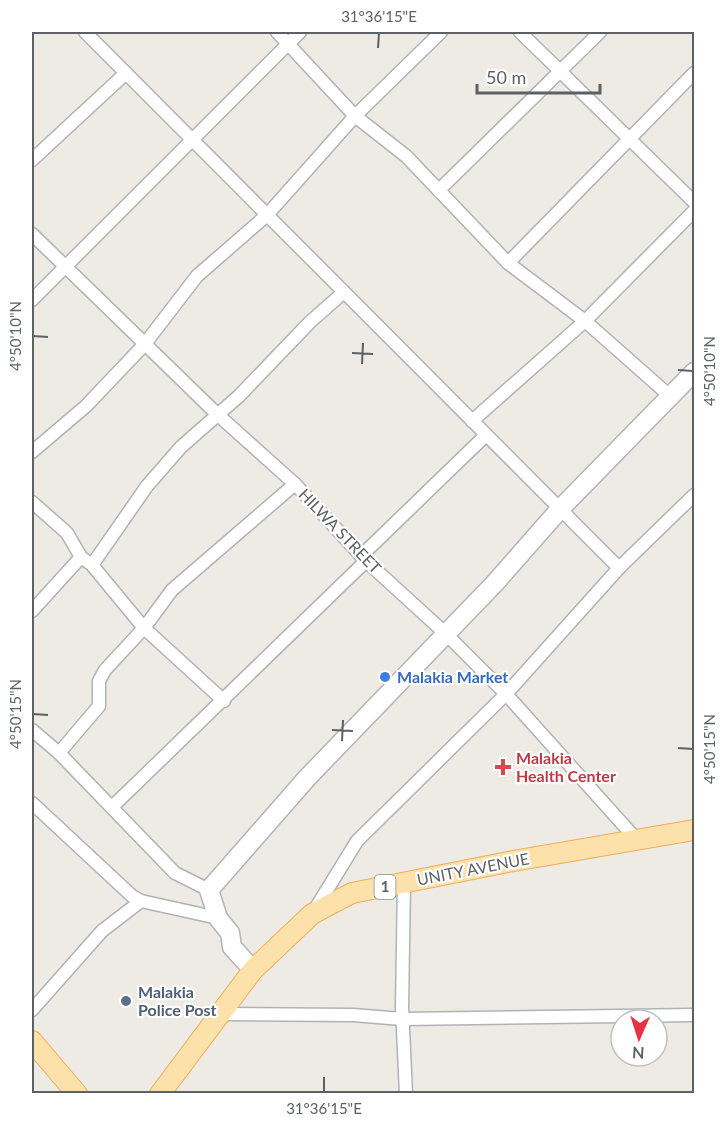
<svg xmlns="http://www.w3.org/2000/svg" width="726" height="1125" font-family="Lato,sans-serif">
  <rect width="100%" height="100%" fill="#eeeae4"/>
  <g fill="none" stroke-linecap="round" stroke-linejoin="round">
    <defs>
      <g id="street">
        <path d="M85,32L619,568"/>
        <path d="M277,32L355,116L406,156L508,263L585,321L671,397"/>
        <path d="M520,32L694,202"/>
        <path d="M32,160L126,73"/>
        <path d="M439,190L600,32"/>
        <path d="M32,234L218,415L295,484L366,561L446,634L506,694L636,839"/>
        <path d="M508,263L694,73"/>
        <path d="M32,300L300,32"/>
        <path d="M472,421L585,321L694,211"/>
        <path d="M32,452L86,406L144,345L197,276L267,215L355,116L441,32"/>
        <path d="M32,502L67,533L81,557L92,565L144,628L224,701"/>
        <path d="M361,556L486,435"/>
        <path d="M92,565L147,486L181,447L239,396L310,322L344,292"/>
        <path d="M32,611L81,557"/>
        <path d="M32,730L59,753L175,873L209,890"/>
        <path d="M59,753L99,706V681L105,670L144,628L172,590L295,484"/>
        <path d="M32,803L132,896L141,901L218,918"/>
        <path d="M112,807L366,561"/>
        <path d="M404,883L402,1007L406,1094"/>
        <path d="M314,911L357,841L506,694L619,568L694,495"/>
        <path d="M32,1010L102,931L141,901"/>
        <path d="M221,1014L353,1015L402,1019L694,1015"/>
      </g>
      <path id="secondary" d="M253,970L232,947L230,933L218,918L209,890L307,778L495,583L560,509L694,372"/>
      <g id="primary">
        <path d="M32,1041L77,1094"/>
        <path d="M160,1094L253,970L312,914L352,893L508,862L694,830"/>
      </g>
    </defs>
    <!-- street casing -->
    <use href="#street" stroke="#afb3b6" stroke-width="15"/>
    <!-- secondary casing -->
    <use href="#secondary" stroke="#b0b5b9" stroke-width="21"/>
    <!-- primary casing -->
    <use href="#primary" stroke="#efad5c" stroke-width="22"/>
    <!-- street -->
    <use href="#street" stroke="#fff" stroke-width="12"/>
    <!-- secondary -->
    <use href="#secondary" stroke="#fff" stroke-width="18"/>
    <!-- primary -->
    <use href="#primary" stroke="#fde1aa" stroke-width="20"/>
  </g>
  <!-- ticks -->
  <path fill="none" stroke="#5c6164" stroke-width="2" d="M378,48L379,33M33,336L48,337M352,353L373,354M362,364L363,343M678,370L693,371M33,714L48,715M332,730L353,731M342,741L343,720M678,748L693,749M324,1092V1077"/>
  <!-- markers -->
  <circle fill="#3f7fe0" stroke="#fff" stroke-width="2" cx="385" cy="677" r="6"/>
  <path fill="#e0444e" stroke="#fff" stroke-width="2" d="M500 758h6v6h6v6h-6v6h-6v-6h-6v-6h6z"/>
  <circle fill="#5c6f8a" stroke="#fff" stroke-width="2" cx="126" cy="1001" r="6"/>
  <g text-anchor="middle" stroke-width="4.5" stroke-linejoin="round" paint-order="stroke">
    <!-- shield labels -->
    <rect fill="#fff" stroke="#8d9092" stroke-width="1.5" x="374.5" y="875" width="21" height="24" rx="4.5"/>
    <g font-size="15" font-weight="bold" fill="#5c6164">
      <text x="385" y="892">1</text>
    </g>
    <!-- street labels -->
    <g font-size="16" fill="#5c6164" stroke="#fff">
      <text transform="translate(340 531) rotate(46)" y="6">HILWA STREET</text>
      <text transform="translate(473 869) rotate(-11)" y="6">UNITY AVENUE</text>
    </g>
    <!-- shop labels -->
    <g font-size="16" font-weight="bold" fill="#366cbe" stroke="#fff" text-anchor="start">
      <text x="397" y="683">Malakia Market</text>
    </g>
    <!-- health labels -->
    <g font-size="16" font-weight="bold" fill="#be3a42" stroke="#fff" text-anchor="start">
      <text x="516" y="764">Malakia<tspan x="516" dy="18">Health Center</tspan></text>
    </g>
    <!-- service labels -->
    <g font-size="16" font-weight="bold" fill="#4e5e75" stroke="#fff" text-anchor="start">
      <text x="138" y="998">Malakia<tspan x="138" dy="18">Police Post</tspan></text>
    </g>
  </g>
  <!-- border -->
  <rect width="726" height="1125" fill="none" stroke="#ffffff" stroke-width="66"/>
  <!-- north arrow -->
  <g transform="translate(639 1038) rotate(183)"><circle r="28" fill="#ffffff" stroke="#bec0c1" stroke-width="1.5"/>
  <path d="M0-4.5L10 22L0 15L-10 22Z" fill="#e63243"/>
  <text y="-9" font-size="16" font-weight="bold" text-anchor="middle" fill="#5c6164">N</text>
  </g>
  <!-- scale -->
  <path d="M477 84v9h123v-9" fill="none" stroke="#5c6164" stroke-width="3"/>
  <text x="486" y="84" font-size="18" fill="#5c6164" stroke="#ffffff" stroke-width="4.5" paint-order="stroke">50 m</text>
  <rect x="33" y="33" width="660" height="1059" fill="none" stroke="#5c6164" stroke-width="2"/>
  <g font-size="15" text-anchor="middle" fill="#5c6164">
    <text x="379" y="22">31°36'15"E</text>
    <text transform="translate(16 336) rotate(-90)" y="5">4°50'10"N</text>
    <text transform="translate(710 371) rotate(-90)" y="5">4°50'10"N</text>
    <text transform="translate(16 714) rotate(-90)" y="5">4°50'15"N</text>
    <text transform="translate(710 749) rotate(-90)" y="5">4°50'15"N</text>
    <text x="324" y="1114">31°36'15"E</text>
  </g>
</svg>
